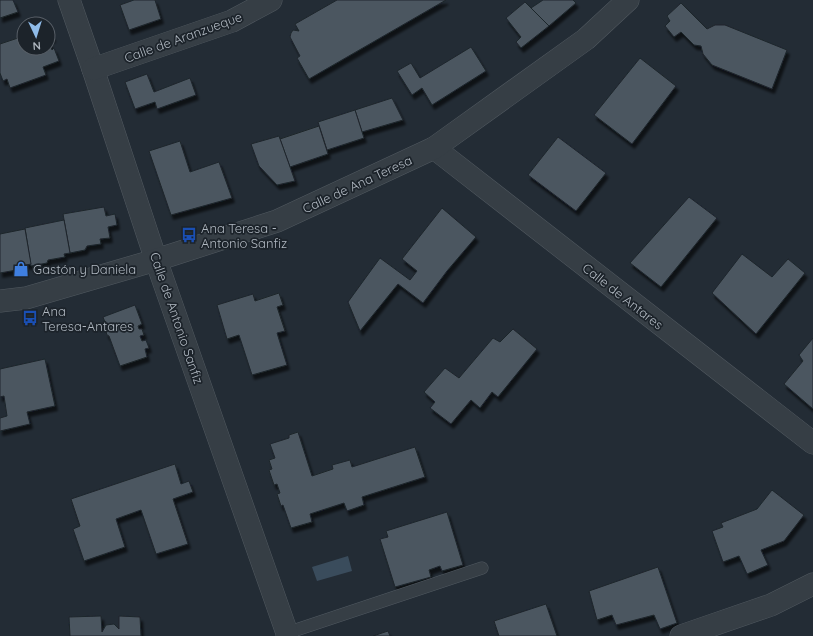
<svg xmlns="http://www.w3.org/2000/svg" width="813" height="636" font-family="Quicksand,sans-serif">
  <defs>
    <filter id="shadow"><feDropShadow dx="2.5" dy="4.5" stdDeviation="1" flood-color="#0009"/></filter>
  </defs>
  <rect width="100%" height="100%" fill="#232c35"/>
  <!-- water -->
  <path fill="#3a4c5c" d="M348,556L352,571L317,581L312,567Z"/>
  <!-- building -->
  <g fill="#4c5760" stroke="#1e252c" filter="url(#shadow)">
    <path d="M0,0H13L18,12L0,18Z"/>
    <path d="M134,0H155L161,19L129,30L120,5Z"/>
    <path d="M337,0H446L309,79L297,58L300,56L290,37L291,33L293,30L299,31L295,24Z"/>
    <path d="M543,0H573L576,3L549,26L531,8Z"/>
    <path d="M525,2L549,26L521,48L516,42L521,37L506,18Z"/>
    <path d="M681,3L707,29L715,25H725L787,50L772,89L712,65L703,54L701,46L694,45L681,32L674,37L665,26L670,21L667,16Z"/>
    <path d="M48,28H49L53,38L48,39L52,50L54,48L59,61L43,67L46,75L10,88L7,79L3,81L0,73V44L24,36V48H48Z"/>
    <path d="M471,47L486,71L432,105L422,88L412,95L397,71L411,63L420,78Z"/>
    <path d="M640,58L676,86L632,144L594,115Z"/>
    <path d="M147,74L154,92L190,78L196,95L157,109L155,102L135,109L125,82Z"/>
    <path d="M392,98L403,120L362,132L355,110Z"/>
    <path d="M355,110L364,138L327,150L318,122Z"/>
    <path d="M319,126L328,154L290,167L280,139Z"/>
    <path d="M279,136L295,181L277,185L259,166L251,144Z"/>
    <path d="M558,137L606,173L576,211L528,175Z"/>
    <path d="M180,141L190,172L219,162L232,198L171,215L149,151Z"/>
    <path d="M689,197L717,218L661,287L630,263Z"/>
    <path d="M104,207L106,216L115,214L117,225L108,227L110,238L100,239L101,244L87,246L85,250L70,253L63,214Z"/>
    <path d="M442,208L476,237L447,271L423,303L398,284L360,331L348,302L380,258L410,280L417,271L402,259Z"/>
    <path d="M64,220L70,253L64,254L65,257L48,260L47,263L31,266L25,228Z"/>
    <path d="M25,229L31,264L21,266L22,269L0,273V234Z"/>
    <path d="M742,254L772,277L788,259L805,273L756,334L712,293Z"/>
    <path d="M279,293L283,305L277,307L285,331L277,333L287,365L252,375L239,335L227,339L217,305L253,294L255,301Z"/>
    <path d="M135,305L142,324L138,326L139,329H142L144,335L140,336L142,341L146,340L149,348L145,349L147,357L120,366L109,336L107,335L106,332L108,330L103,317Z"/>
    <path d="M513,329L537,349L498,397L492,392L480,408L471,400L451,424L430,408L435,402L424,392L445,368L459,378L493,338L500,342Z"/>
    <path d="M813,338V409L784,384L803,361L799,355Z"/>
    <path d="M45,359L55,406L27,412L30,424L0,431V418L7,416L4,396L0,397V369Z"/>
    <path d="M298,432L312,476L333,469L332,465L350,460L352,467L415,447L425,477L362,497L364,505L347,511L344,503L310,514L312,522L291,528L283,505L281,506L277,494L280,493L277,484L274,485L269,470L272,469L269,460L275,458L270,444L289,438V435Z"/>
    <path d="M175,464L181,484L189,481L193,492L173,499L188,544L156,554L141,510L116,519L125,547L84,561L73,529L80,526L71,499Z"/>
    <path d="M772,490L804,515L784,541L761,550L768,565L747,574L739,556L723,562L712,531L723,527L721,523L757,509Z"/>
    <path d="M447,512L463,565L442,571L440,566L429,570L431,577L395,587L380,539L388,537L386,531Z"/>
    <path d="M658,567L677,623L660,629L654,615L616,625L612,615L597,620L589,591Z"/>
    <path d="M546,604L557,636H499L494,621Z"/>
    <path d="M101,616L102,632L106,625L114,624L119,629V616L140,617L141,636H70L69,617Z"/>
    <path d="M388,631L390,636H373Z"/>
  </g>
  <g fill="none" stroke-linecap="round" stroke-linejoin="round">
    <defs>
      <path id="service" d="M287,633L482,568"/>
      <g id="minor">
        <path d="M69,0L93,69L156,260L287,633V636"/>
        <path d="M93,69L232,21L271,0"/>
        <path d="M434,148L813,443"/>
        <path d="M681,636L771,605L813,584"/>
      </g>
      <path id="tertiary" d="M0,301L26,298L156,260L277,221L434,148L586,39L628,0"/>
    </defs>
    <!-- service casing -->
    <use href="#service" stroke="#515960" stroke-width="13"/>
    <!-- minor casing -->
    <use href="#minor" stroke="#515960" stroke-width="23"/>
    <!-- tertiary casing -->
    <use href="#tertiary" stroke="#515960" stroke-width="23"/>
    <!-- service -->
    <use href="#service" stroke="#363e45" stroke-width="12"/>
    <!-- minor -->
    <use href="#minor" stroke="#363e45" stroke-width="22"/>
    <!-- tertiary -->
    <use href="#tertiary" stroke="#363e45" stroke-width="22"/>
  </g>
  <!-- icons -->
  <defs>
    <symbol id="bus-bare" viewBox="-9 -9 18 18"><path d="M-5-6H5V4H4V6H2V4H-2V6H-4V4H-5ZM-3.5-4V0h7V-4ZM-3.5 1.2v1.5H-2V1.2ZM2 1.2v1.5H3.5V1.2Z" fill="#1a4fb4" stroke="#1c232a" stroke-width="2.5" paint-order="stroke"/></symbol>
    <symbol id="shop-bare" viewBox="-9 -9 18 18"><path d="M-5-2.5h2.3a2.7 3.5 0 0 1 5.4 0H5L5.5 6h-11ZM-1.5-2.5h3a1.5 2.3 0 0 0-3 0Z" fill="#3f7fe0" stroke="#1c232a" stroke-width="2.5" paint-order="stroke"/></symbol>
  </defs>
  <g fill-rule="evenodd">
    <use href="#bus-bare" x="178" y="224" width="22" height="22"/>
    <use href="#shop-bare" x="10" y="258" width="22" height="22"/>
    <use href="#bus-bare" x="19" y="307" width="22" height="22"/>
  </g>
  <g text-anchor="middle" stroke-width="3.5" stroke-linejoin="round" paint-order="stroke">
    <!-- street labels -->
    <g font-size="13" fill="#b1b9c2" stroke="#1c232a">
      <text transform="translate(183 37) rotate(-20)" y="5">Calle de Aranzueque</text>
      <text transform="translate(357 184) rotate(-25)" y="5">Calle de Ana Teresa</text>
      <text transform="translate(623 296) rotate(38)" y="5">Calle de Antares</text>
      <text transform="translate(177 318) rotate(71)" y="5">Calle de Antonio Sanfiz</text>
    </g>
    <!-- poi labels -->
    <g font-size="13" fill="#b1b9c2" stroke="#1c232a" text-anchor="start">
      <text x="201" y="233">Ana Teresa -<tspan x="201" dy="15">Antonio Sanfiz</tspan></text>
      <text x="33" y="274">Gastón y Daniela</text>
      <text x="42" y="316">Ana<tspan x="42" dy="15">Teresa-Antares</tspan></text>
    </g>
  </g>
  <!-- north arrow -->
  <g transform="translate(36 36) rotate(176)"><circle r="19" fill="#1c232a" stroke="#585f67"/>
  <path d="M0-3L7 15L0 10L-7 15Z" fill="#8fbbe9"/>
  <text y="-6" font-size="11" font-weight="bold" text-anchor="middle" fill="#b1b9c2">N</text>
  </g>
</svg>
